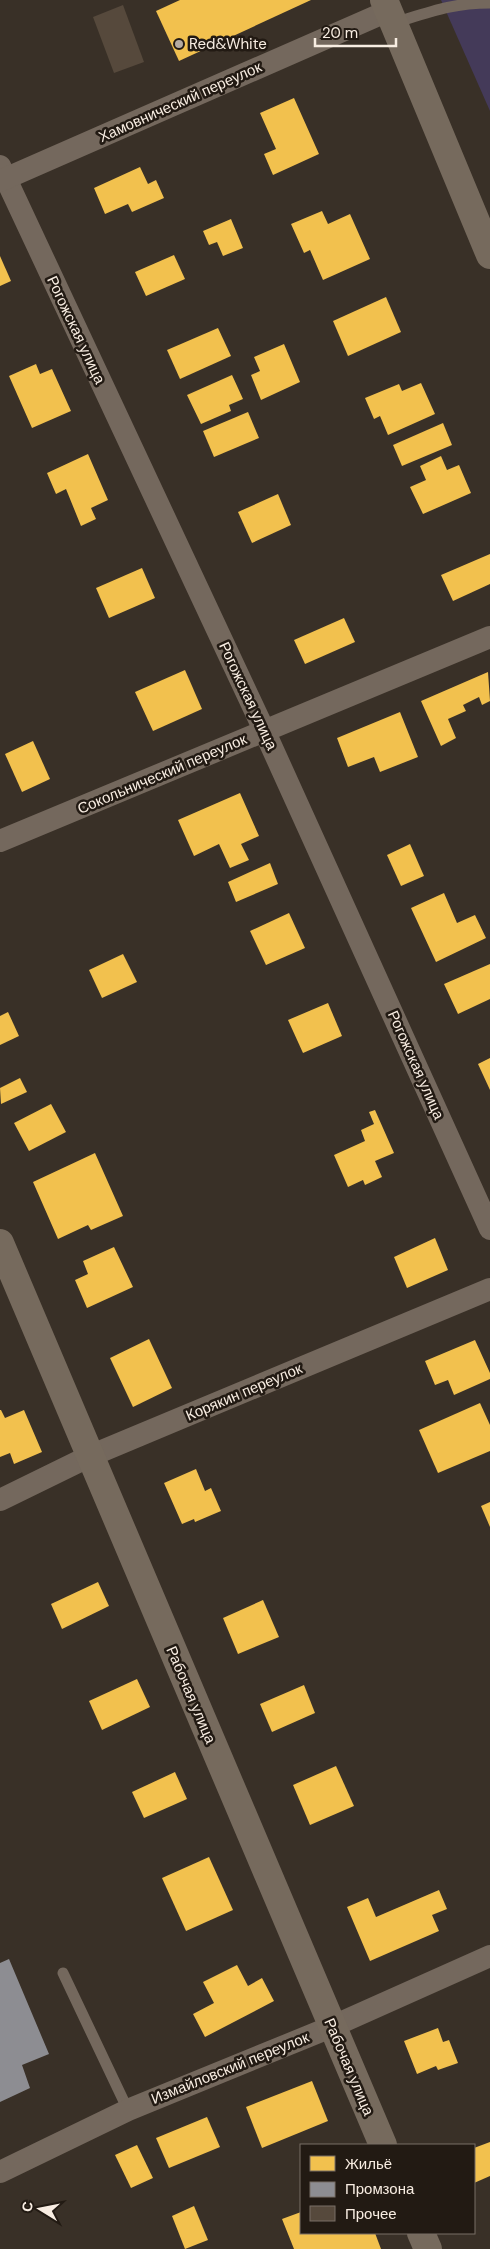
<svg xmlns="http://www.w3.org/2000/svg" width="490" height="2249" font-family="'DM Sans',sans-serif">
  <rect width="100%" height="100%" fill="#393027"/>
  <!-- green -->
  <path fill="#443a59" d="M441,0H490V111Z"/>
  <!-- homes -->
  <g fill="#f2c14e">
    <path d="M180,0H311L179,61L156,11Z"/>
    <path d="M294,98L319,154L273,175L264,154L276,149L260,113Z"/>
    <path d="M140,167L148,184L156,180L164,198L132,212L128,204L105,214L94,188Z"/>
    <path d="M322,211L328,224L350,214L370,259L323,280L310,250L304,253L291,224Z"/>
    <path d="M231,219L243,248L223,256L217,242L209,245L203,231Z"/>
    <path d="M174,255L185,279L146,296L135,272Z"/>
    <path d="M0,256L11,281L0,286Z"/>
    <path d="M386,297L401,332L348,356L333,321Z"/>
    <path d="M218,328L231,356L180,379L167,350Z"/>
    <path d="M284,344L300,382L261,400L251,375L260,371L254,357Z"/>
    <path d="M36,364L40,374L52,369L71,411L32,428L9,376Z"/>
    <path d="M232,375L243,399L229,405L231,411L201,424L187,395Z"/>
    <path d="M421,383L435,414L388,435L380,416L374,419L365,398L399,384L402,391Z"/>
    <path d="M248,412L259,438L214,457L203,431Z"/>
    <path d="M443,423L452,445L402,466L393,445Z"/>
    <path d="M88,454L108,500L91,508L96,519L81,526L66,489L56,494L47,473Z"/>
    <path d="M441,456L447,470L459,465L471,493L423,514L410,487L426,480L420,466Z"/>
    <path d="M278,494L291,525L252,543L238,512Z"/>
    <path d="M490,554V584L453,601L441,575Z"/>
    <path d="M142,568L155,598L109,618L96,588Z"/>
    <path d="M344,618L355,642L305,664L294,640Z"/>
    <path d="M185,670L202,709L153,731L135,692Z"/>
    <path d="M488,672L490,701L482,705L479,697L463,705L466,711L448,719L456,738L441,746L421,701Z"/>
    <path d="M400,712L418,757L380,772L374,757L348,767L337,738Z"/>
    <path d="M33,741L50,779L22,792L5,754Z"/>
    <path d="M240,793L259,836L241,844L249,860L230,868L219,844L194,856L178,820Z"/>
    <path d="M410,844L424,876L401,886L387,855Z"/>
    <path d="M270,863L278,884L236,902L228,882Z"/>
    <path d="M444,893L457,923L475,915L486,938L436,962L411,908Z"/>
    <path d="M289,913L305,948L266,965L250,931Z"/>
    <path d="M123,954L137,982L102,998L89,970Z"/>
    <path d="M490,964V999L458,1014L444,984Z"/>
    <path d="M328,1003L342,1036L303,1053L288,1020Z"/>
    <path d="M8,1012L19,1036L0,1045V1016Z"/>
    <path d="M490,1058V1090L478,1064Z"/>
    <path d="M20,1078L27,1092L1,1104L0,1088Z"/>
    <path d="M51,1104L66,1132L29,1151L14,1123Z"/>
    <path d="M375,1110L394,1153L375,1161L382,1177L365,1185L363,1180L348,1187L334,1155L365,1141L361,1130L374,1124L369,1112Z"/>
    <path d="M95,1153L123,1216L91,1230L88,1225L58,1239L33,1182Z"/>
    <path d="M435,1238L448,1270L407,1288L394,1257Z"/>
    <path d="M114,1247L133,1287L87,1308L75,1280L88,1274L83,1261Z"/>
    <path d="M149,1339L172,1388L133,1407L110,1358Z"/>
    <path d="M475,1340L490,1373V1379L454,1395L448,1380L435,1385L425,1361Z"/>
    <path d="M480,1403L490,1425V1451L438,1473L419,1430Z"/>
    <path d="M0,1410H1L5,1418L24,1410L42,1452L14,1464L10,1453L0,1457Z"/>
    <path d="M196,1469L205,1491L211,1488L221,1511L195,1522L194,1519L182,1524L164,1483Z"/>
    <path d="M490,1502V1527L481,1506Z"/>
    <path d="M98,1582L109,1606L62,1629L51,1604Z"/>
    <path d="M263,1600L279,1637L238,1654L223,1618Z"/>
    <path d="M137,1679L150,1707L102,1730L89,1701Z"/>
    <path d="M304,1685L315,1713L272,1732L260,1704Z"/>
    <path d="M336,1766L354,1806L310,1825L293,1785Z"/>
    <path d="M175,1772L187,1799L144,1818L132,1792Z"/>
    <path d="M209,1857L233,1910L186,1931L162,1878Z"/>
    <path d="M439,1890L447,1909L432,1915L439,1931L370,1961L347,1907L368,1898L376,1917Z"/>
    <path d="M237,1965L248,1986L262,1978L274,2001L205,2037L193,2014L214,2003L203,1982Z"/>
    <path d="M438,2028L443,2042L449,2040L458,2063L438,2070L436,2066L417,2074L404,2041Z"/>
    <path d="M312,2081L328,2121L262,2148L246,2107Z"/>
    <path d="M207,2117L220,2147L169,2168L156,2138Z"/>
    <path d="M490,2142V2176L474,2183V2148Z"/>
    <path d="M137,2145L153,2178L131,2188L115,2155Z"/>
    <path d="M194,2206L208,2240L185,2249L172,2216Z"/>
    <path d="M301,2212V2233H375L381,2249H294L282,2219Z"/>
  </g>
  <!-- industry -->
  <path fill="#8d8d92" d="M9,1959L49,2054L22,2065L30,2088L0,2102V1963Z"/>
  <!-- building -->
  <path fill="#56493c" d="M123,5L144,62L114,73L93,17Z"/>
  <g fill="none" stroke-linecap="round" stroke-linejoin="round">
    <!-- service -->
    <g stroke="#74685d" stroke-width="11">
      <path d="M394,23C430,12 452,3 490,3"/>
      <path d="M63,1973L128,2110"/>
    </g>
    <!-- minor -->
    <g stroke="#74685d" stroke-width="22">
      <path d="M0,166L264,730L490,1229"/>
      <path d="M0,181L388,11"/>
      <path d="M0,841L490,637"/>
      <path d="M0,1500L90,1456L490,1289"/>
      <path d="M0,2172L128,2110L331,2027L490,1956"/>
    </g>
    <!-- secondary -->
    <g stroke="#766a5d" stroke-width="28">
      <path d="M384,0L490,255"/>
      <path d="M0,1243L383,2145"/>
      <path d="M421,2233L428,2249"/>
    </g>
  </g>
  <!-- markers -->
  <circle fill="#b5aba1" stroke="#221a13" stroke-width="2" cx="179" cy="44" r="5"/>
  <g text-anchor="middle" stroke-width="5" stroke-linejoin="round" paint-order="stroke">
    <!-- poi labels -->
    <g font-size="15" fill="#f8ede2" stroke="#221a13" text-anchor="start">
      <text x="189" y="49">Red&amp;White</text>
    </g>
    <!-- street labels -->
    <g font-size="15" fill="#f8ede2" stroke="#221a13">
      <text transform="translate(180 102) rotate(-24)" y="5">Хамовнический переулок</text>
      <text transform="translate(76 330) rotate(65)" y="5">Рогожская улица</text>
      <text transform="translate(248 696) rotate(65)" y="5">Рогожская улица</text>
      <text transform="translate(162 774) rotate(-23)" y="5">Сокольнический переулок</text>
      <text transform="translate(416 1065) rotate(66)" y="5">Рогожская улица</text>
      <text transform="translate(244 1392) rotate(-23)" y="5">Корякин переулок</text>
      <text transform="translate(191 1695) rotate(67)" y="5">Рабочая улица</text>
      <text transform="translate(349 2067) rotate(67)" y="5">Рабочая улица</text>
      <text transform="translate(230 2068) rotate(-22)" y="5">Измайловский переулок</text>
    </g>
  </g>
  <!-- legend -->
  <rect x="300" y="2144" width="175" height="90" fill="#221a13" stroke="#786e66"/>
  <rect x="310" y="2156" width="25" height="15" fill="#f2c14e" stroke="#786e66"/>
  <text x="345" y="2169" font-size="15" fill="#f8ede2">Жильё</text>
  <rect x="310" y="2182" width="25" height="15" fill="#8d8d92" stroke="#786e66"/>
  <text x="345" y="2194" font-size="15" fill="#f8ede2">Промзона</text>
  <rect x="310" y="2206" width="25" height="15" fill="#56493c" stroke="#786e66"/>
  <text x="345" y="2219" font-size="15" fill="#f8ede2">Прочее</text>
  <!-- north arrow -->
  <g transform="translate(40 2209) rotate(280)" stroke="#221a13" stroke-width="4" paint-order="stroke">
  <path d="M0-4L9 19L0 12L-9 19Z" fill="#f8ede2"/>
  <text y="-8" font-size="14" font-weight="bold" text-anchor="middle" fill="#f8ede2">С</text>
  </g>
  <!-- scale -->
  <path d="M315 38v8h81v-8" fill="none" stroke="#f8ede2" stroke-width="2.5"/>
  <text x="322" y="38" font-size="15" fill="#f8ede2" stroke="#221a13" stroke-width="4" paint-order="stroke">20 m</text>
</svg>
